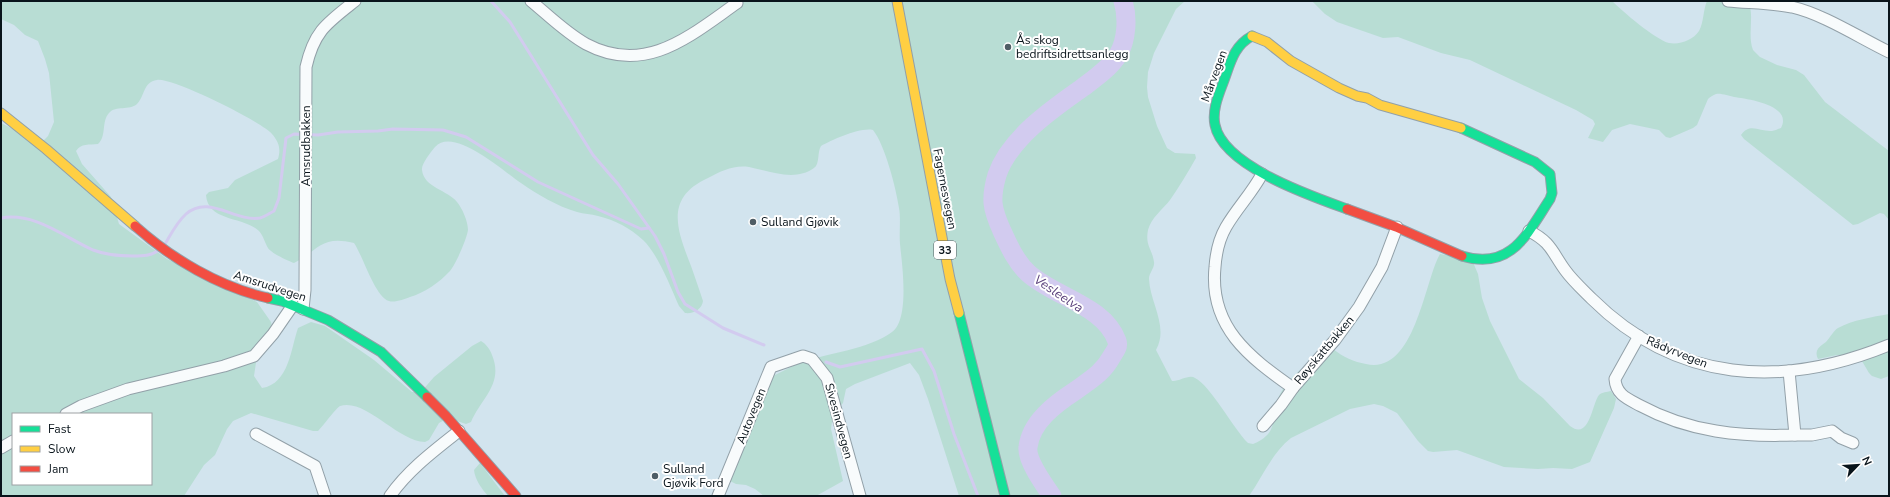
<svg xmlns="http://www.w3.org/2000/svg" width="1890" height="497" font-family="'Nunito Sans',sans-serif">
  <rect width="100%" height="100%" fill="#d2e4ee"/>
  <!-- green -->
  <g fill="#b8ddd4" fill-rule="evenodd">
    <path d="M1,1H1185L1176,9L1154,53L1148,72L1147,87L1148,97L1157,126L1167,148L1175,153L1195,154L1196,158C1188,172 1179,187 1170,200C1163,209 1151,218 1148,230C1145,246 1152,248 1154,262C1155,268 1149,273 1149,279C1150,303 1169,327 1156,350L1172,381C1179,382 1189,374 1195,378C1210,385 1233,428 1248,443L1253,444C1284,431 1267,413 1283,389C1295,370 1315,359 1333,349C1343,357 1354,362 1366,364C1415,375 1424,282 1440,254L1472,260L1478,274L1482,298L1490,321L1519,379L1543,398L1570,426C1590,441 1592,403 1599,395C1602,392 1607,392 1611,391L1616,399L1614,408L1590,462L1572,469L1553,468L1538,469L1504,467L1457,450L1433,452L1428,451L1418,441L1397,413L1383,406L1374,404L1350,409L1291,438C1272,453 1263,476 1249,496H959L928,399L919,375L910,363L855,384L846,389L843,403L833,414L831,429L843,481L816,496H764L755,489L746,485L736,484L728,480L764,380C776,375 788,368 800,363C827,353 870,349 892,332C910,319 902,264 900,244C899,232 901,219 899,208C896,188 885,145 873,130C860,127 832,140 821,146C817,152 820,164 814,168C795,182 769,171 749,167C733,165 722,171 708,178C664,198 677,230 691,266C695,277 699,289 703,301C702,309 694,314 685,313L679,306C670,286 658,254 643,240C630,228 615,220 598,216C591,214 584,214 577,212C557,206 538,195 521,183C504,172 454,126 435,147C431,152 421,164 422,170C424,188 448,190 457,202C462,208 468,221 468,230C467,238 456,264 450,271C440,282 424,293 410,297C404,299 395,303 389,301C375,297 363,256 354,243C321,235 319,250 294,263C288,261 271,253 268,248C265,243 263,235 259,231C243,216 208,222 206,195L209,192L228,188L235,180L278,159C281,149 279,142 272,134C262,122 172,77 157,80C143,82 145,96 137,104C129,111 116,105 109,113C101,122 107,136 98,144C89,145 81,143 76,151L82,164L111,197L119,224L167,259L257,302L271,322L273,331L257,356L254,376L262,388C289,384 291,348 298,328L311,322L325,326L374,360L412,392H421L434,377L472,346L481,341C486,344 490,349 492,355C504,384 481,398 471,422L466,424L448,418L439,423L429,440L425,442C397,441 366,398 340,406C337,407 323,426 318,431H313L251,413L233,421L227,429L215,455L204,465L184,496H1V123L41,143L48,136L54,122L49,73L45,59L38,41L25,35L14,25L1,19ZM13,414H151V484H13Z"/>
    <path d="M1312,1H1612C1622,11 1656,40 1669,43C1680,45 1693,40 1699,31C1704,22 1703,10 1707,1H1748C1755,15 1747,34 1753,50L1760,57L1777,65L1796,70L1804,75L1825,102L1889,151V220L1884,214L1880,213L1858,224L1853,225L1744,139L1741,135C1750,122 1760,132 1772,131C1775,131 1778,129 1781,128C1793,105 1748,99 1734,97C1729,96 1721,93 1716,94C1713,95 1710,97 1708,99L1697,125L1693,128L1670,138L1666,137L1659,130L1630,124L1612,130L1603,142L1588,138L1595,124L1593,120L1576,110L1470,60L1441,53L1398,37L1383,38L1337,22L1325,14Z"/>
    <path d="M1889,314V376L1881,379L1872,376L1869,373L1859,356L1837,355L1818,359C1814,350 1819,347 1826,342C1830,338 1833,331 1838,328C1853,320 1872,317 1889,314Z"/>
    <path d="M480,463L505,496H488C482,489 475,480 474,470Z"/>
  </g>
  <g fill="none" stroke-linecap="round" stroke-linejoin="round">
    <!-- stream -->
    <g stroke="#d2cbef" stroke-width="3">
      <path d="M491,1L510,22L593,155L618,184L655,236L664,254L678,292L685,304L723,328L764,345"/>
      <path d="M1,218C35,212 64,237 93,250C106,255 119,256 133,256C143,256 151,256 159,250"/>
      <path d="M165,244C171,234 177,222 186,214C209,194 234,222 260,218C265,217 270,213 274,211L279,198L286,138L294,134L318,135L338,132L378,131L393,129L443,130L466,137L538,182L641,229L649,228"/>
      <path d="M826,362L840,367L922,349L934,371L954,434L978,496"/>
    </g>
    <!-- river -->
    <path stroke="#d2cbef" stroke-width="19" d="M1052,496C1045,486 1026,460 1028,447C1031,422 1055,404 1075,391C1090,380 1103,373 1112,356C1115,351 1119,347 1117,341C1104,305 1054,297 1028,273C1016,262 1009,246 1002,231C992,209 990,199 997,175C1009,139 1052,109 1082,88C1094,79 1110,68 1118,55C1127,40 1128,17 1123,1"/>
    <defs>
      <g id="street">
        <path d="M531,1C548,15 566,33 586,44C646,76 691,35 737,3"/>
        <path d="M1728,1C1749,3 1771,3 1792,7C1823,14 1860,38 1889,52"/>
        <path d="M1262,174C1252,193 1237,208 1226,227C1219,239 1216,253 1215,267C1209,327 1249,357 1293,388L1335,340L1359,307L1382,267L1397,227"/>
        <path d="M1529,231C1551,242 1552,252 1565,270C1572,280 1583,290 1592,299C1677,383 1782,389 1889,345"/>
        <path d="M303,309L305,290L306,67C314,31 327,23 355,1"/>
        <path d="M1639,336L1615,379C1616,395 1628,399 1641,406C1689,432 1741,437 1795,435L1789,371"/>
        <path d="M66,414L81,406L128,389L224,366L254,356L273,334L293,305"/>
        <path d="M1263,426L1281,405L1293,388"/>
        <path d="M256,434L315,466L325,496"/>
        <path d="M1795,435H1812L1832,431L1841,438L1853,443"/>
        <path d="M1,448L13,441"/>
        <path d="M390,496C408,470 435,450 459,431"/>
        <path d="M718,496L771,367L803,356L812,359L827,378L860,496"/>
      </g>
      <g id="fast">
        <path d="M1252,36C1233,46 1230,65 1223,83C1218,96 1212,111 1215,125C1223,166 1311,196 1347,209"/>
        <path d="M1461,128L1535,162L1550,174L1552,193L1550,199C1527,234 1511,271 1462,256"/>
        <path d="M268,298L282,301L328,320L381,352L427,397"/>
        <path d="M959,313L1005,496"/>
      </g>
      <g id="slow">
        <path d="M897,1L950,279L959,313"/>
        <path d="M1252,36L1267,42L1291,61L1339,88L1357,96L1367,98L1380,105L1461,128"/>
        <path d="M1,113L46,149L135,226"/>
      </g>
      <g id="jam">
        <path d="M1347,209L1396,227L1462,256"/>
        <path d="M135,226C172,259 219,287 268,298"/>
        <path d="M427,397L446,416L516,496"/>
      </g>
    </defs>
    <!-- street casing -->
    <use href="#street" stroke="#92a0a8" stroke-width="13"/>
    <!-- fast casing -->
    <use href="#fast" stroke="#92a0a8" stroke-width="11"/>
    <!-- slow casing -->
    <use href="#slow" stroke="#92a0a8" stroke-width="11"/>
    <!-- jam casing -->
    <use href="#jam" stroke="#92a0a8" stroke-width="11"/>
    <!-- street -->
    <use href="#street" stroke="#f8fbfc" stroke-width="11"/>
    <!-- fast -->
    <use href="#fast" stroke="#16e098" stroke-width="9"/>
    <!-- slow -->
    <use href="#slow" stroke="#ffcf43" stroke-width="9"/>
    <!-- jam -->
    <use href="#jam" stroke="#f24e42" stroke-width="9"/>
  </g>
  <!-- markers -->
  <g fill="#4f5d65" stroke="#fff" stroke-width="1.5">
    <circle cx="1008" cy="47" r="4"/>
    <circle cx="753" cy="222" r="4"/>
    <circle cx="655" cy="476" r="4"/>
  </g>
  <g text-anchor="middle" stroke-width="4" stroke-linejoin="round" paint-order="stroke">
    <!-- shield labels -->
    <rect fill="#fff" stroke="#535a5f" stroke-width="1" x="934" y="241" width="22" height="18" rx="3"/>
    <g font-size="11" font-weight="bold" fill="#09141b">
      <text x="945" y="254">33</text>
    </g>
    <!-- poi labels -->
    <g font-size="12" fill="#09141b" stroke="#fff" text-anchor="start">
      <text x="1016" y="44">Ås skog<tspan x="1016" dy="14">bedriftsidrettsanlegg</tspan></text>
      <text x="761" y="226">Sulland Gjøvik</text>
      <text x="663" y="473">Sulland<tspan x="663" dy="14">Gjøvik Ford</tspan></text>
    </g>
    <!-- street labels -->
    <g font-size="12" fill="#09141b" stroke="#fff">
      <text transform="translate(1214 76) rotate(-70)" y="4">Mårvegen</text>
      <text transform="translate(306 146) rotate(-90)" y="4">Amsrudbakken</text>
      <text transform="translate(945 189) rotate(79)" y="4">Fagernesvegen</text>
      <text transform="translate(270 286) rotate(18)" y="4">Amsrudvegen</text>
      <text transform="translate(1324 350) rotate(-50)" y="4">Røyskattbakken</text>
      <text transform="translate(1677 352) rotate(22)" y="4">Rådyrvegen</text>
      <text transform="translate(751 416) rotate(-68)" y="4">Autovegen</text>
      <text transform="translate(839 421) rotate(75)" y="4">Sivesindvegen</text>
    </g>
    <!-- water labels -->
    <g font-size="13" font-style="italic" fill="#5a407b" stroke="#fff">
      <text transform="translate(1059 293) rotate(34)" y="5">Vesleelva</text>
    </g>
  </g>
  <!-- border -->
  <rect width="1890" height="497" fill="none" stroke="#09141b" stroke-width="4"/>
  <!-- legend -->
  <rect x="12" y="413" width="140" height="72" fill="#ffffff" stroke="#9da1a4"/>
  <rect x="20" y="426" width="20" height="6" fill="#16e098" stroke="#9da1a4"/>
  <text x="48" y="433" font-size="12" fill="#09141b">Fast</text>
  <rect x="20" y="446" width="20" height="6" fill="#ffcf43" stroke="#9da1a4"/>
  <text x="48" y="453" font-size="12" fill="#09141b">Slow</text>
  <rect x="20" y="466" width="20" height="6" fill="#f24e42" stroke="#9da1a4"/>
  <text x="48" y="473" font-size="12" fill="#09141b">Jam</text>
  <!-- north arrow -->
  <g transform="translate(1858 465) rotate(65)" stroke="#ffffff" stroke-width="3" paint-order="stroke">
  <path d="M0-3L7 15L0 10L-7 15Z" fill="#09141b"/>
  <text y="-6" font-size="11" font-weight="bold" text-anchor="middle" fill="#09141b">N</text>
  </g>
</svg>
